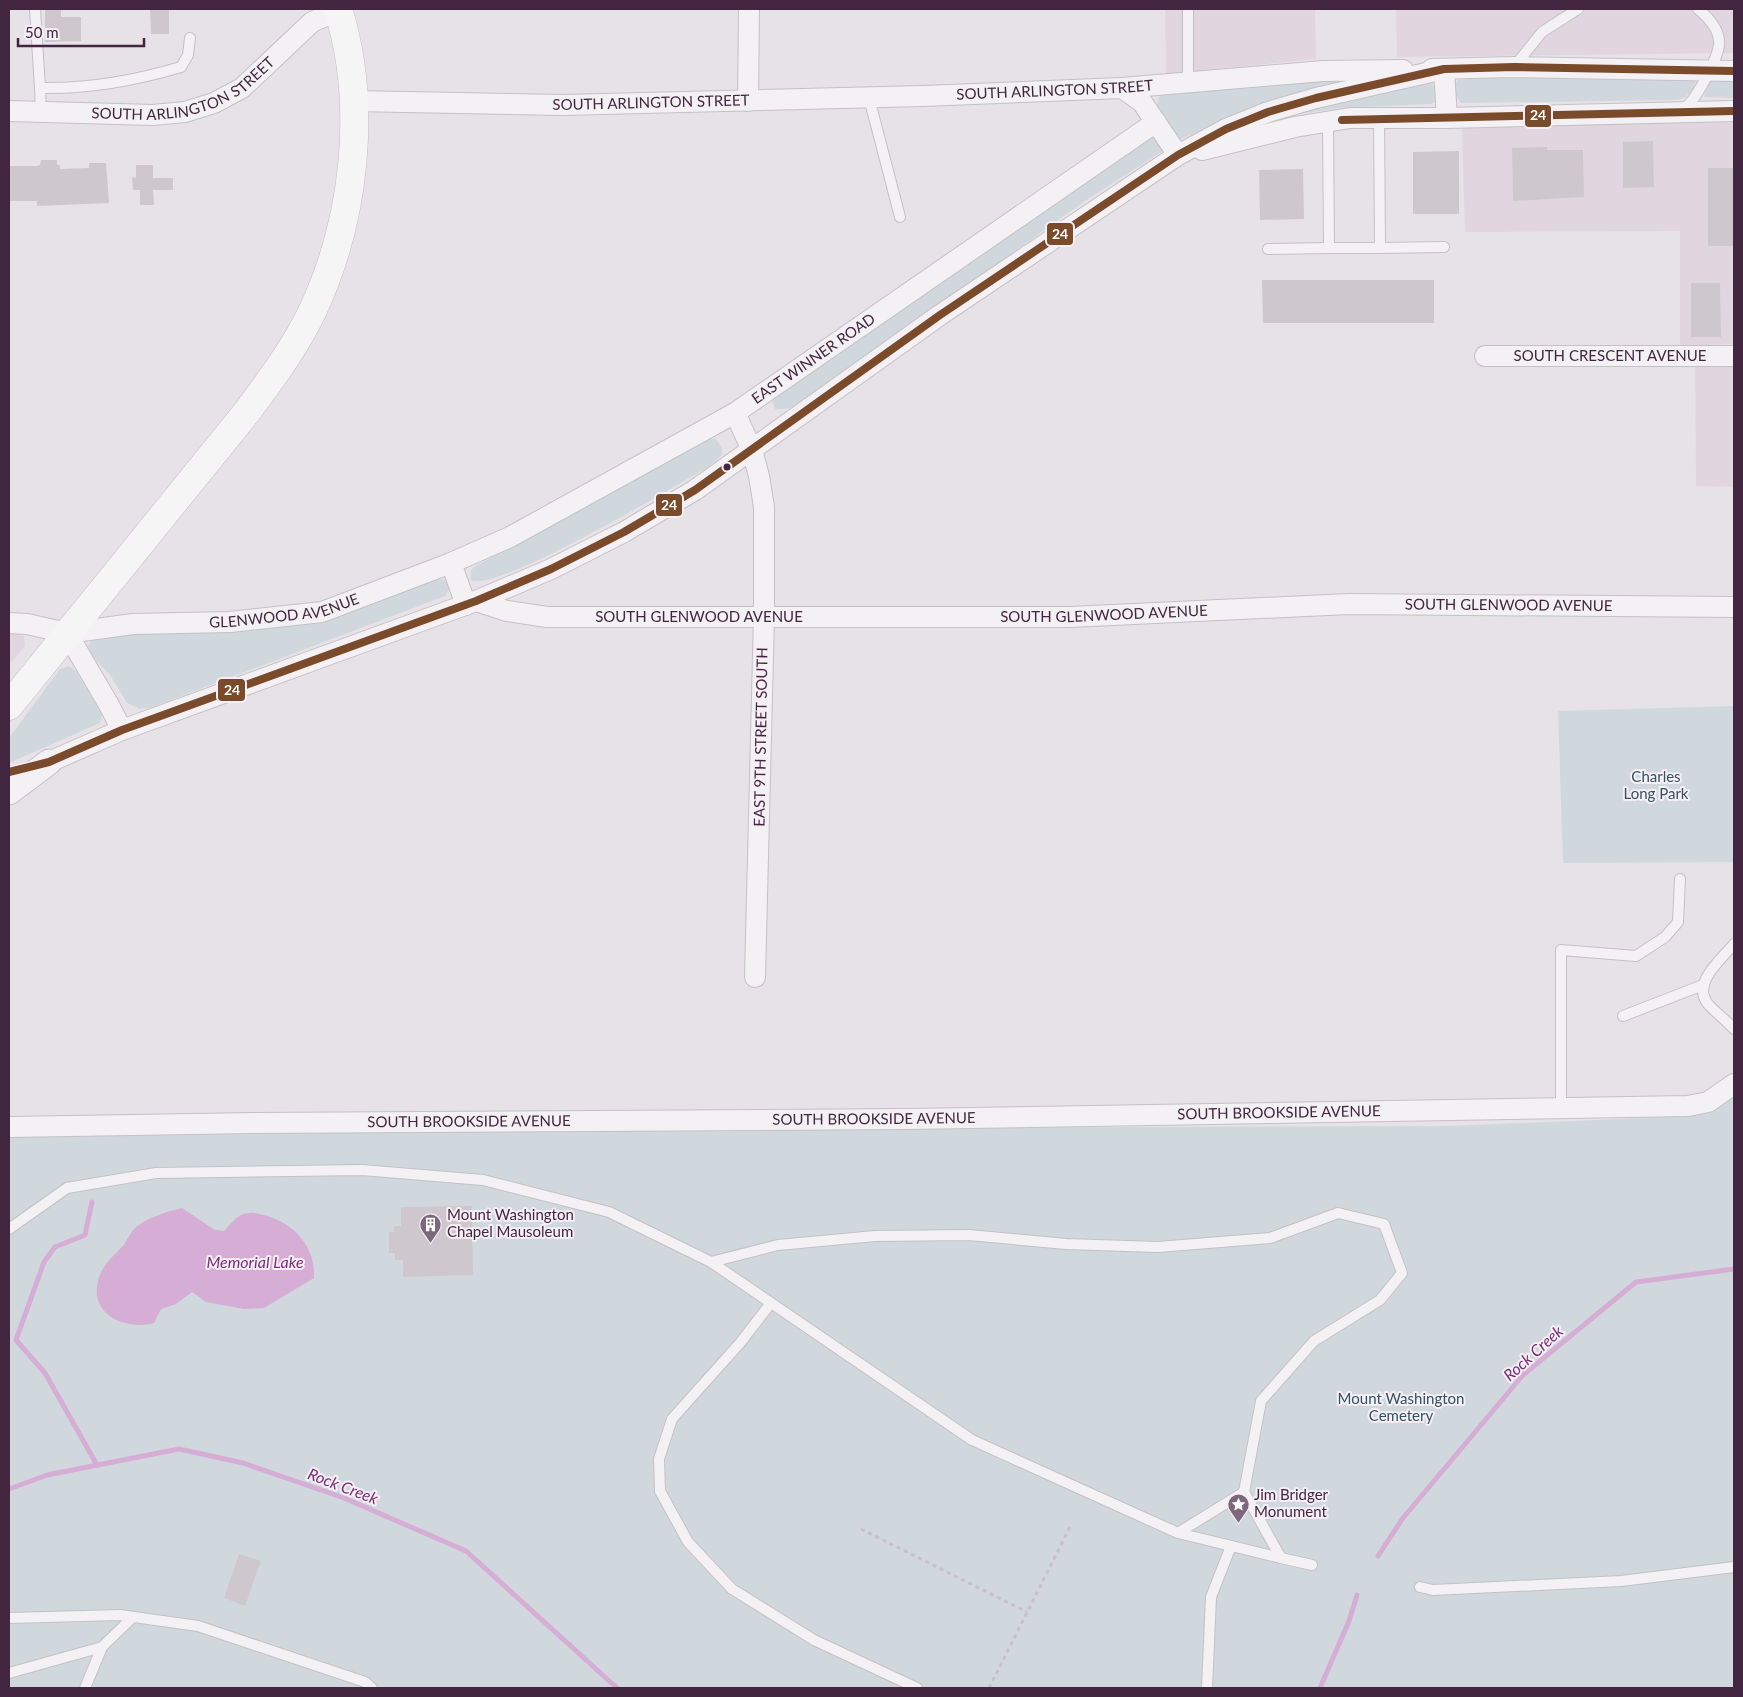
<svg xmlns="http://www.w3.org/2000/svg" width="1743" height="1697" font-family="Lato,sans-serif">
  <rect width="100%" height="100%" fill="#e7e2e7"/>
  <!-- built -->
  <g fill="#e1d6e0">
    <path d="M1165,9H1315L1316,59L1166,74Z"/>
    <path d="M1396,9H1734V53L1397,57Z"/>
    <path d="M1734,122V344L1680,346V231L1465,232L1462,128Z"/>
    <path d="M1734,364V487L1696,486L1695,365Z"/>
    <path d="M9,632L24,636L25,646L9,665Z"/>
  </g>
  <!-- green -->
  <g fill="#d1d8dd">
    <path d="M1392,73L1203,130L1177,140L1156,108L1159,97L1167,94Z"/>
    <path d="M1692,75L1697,76C1696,87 1688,98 1678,100L1461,103L1456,96V83L1458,80L1497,77Z"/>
    <path d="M1711,79L1734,80V98L1704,97Z"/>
    <path d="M1432,83C1436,87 1435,96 1435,102L1431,104L1339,108L1281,117L1300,108Z"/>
    <path d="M1156,135L1164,150L1085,201L810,398C798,404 789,411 775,409L772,400L778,393L1036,213Z"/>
    <path d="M710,439H716L722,448V455L707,468C674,486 498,593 471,580V570L477,565Z"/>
    <path d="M438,579L446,580L450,587L445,596L150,708L140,709L127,703L110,675L91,655L88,646L92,639L102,635L249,630L337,616Z"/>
    <path d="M69,666L76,671L102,714L100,723L9,763V738L60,669Z"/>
    <path d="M1734,706V862L1563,863L1558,711Z"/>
    <path d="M1734,1091V1688H9V1136L848,1128L1450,1126L1667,1117L1705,1111Z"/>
  </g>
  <!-- water -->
  <path fill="#d5add5" d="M182,1208L215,1230L224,1231C229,1226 235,1218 241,1215C250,1211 258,1213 267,1216C296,1224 316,1249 314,1278L264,1308L244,1309L206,1302L192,1292L176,1304L161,1309L154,1323C130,1330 93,1318 97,1287C99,1268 111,1258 123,1246C128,1239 132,1229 139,1225C152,1216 167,1212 182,1208Z"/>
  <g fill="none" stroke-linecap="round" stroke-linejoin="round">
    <!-- stream -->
    <g stroke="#d5add5" stroke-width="5">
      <path d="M92,1202L85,1235L55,1247L44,1262L16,1340L45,1373L97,1465"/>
      <path d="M9,1489L47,1475L179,1449L243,1463L344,1498L466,1551L617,1688"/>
      <path d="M1378,1556L1403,1518L1523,1375L1636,1282L1734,1269"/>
      <path d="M1320,1688L1349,1621L1357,1595"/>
    </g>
  </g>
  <!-- building -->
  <g fill="#cec8ce">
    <path d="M45,9H61V17H81V41L45,42Z"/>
    <path d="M150,9H169V34H151Z"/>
    <path d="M1653,141L1654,187L1623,188V142Z"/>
    <path d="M1547,147V150H1583L1584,197L1513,201L1512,148Z"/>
    <path d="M1459,151V214H1413V152Z"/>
    <path d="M41,160H57V165H60V169L89,168V163H106L109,203L37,206V201H9V166H37L40,165Z"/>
    <path d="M136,165H153V178H173V190H153L154,205H140V190H133L132,177L136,178Z"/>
    <rect x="1708" y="168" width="26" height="78"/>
    <path d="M1303,169L1304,219L1260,220L1259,170Z"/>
    <path d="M1262,280H1434V323H1263Z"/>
    <path d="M1691,283H1720L1721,337H1691Z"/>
    <path d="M472,1206L473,1275L403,1277V1260H395V1253H389V1232H394V1226H401V1207Z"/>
    <path d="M239,1554L261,1561L245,1606L224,1598Z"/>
  </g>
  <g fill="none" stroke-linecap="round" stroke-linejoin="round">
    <defs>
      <g id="service">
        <path d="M35,9L40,88"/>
        <path d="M1188,9V83"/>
        <path d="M1514,67L1542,32L1578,9"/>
        <path d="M869,98L900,217"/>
        <path d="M1683,109C1695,103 1721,54 1719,41C1718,28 1708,17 1698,9"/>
        <path d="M41,112L40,88C89,89 134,81 181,67L188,55L190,38"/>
        <path d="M1328,122L1329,248H1380L1379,118"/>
        <path d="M1380,248L1444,247"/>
        <path d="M1268,249L1329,248"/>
        <path d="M1734,944C1722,959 1691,983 1708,1004C1716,1013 1726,1020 1734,1029"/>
        <path d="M1623,1016L1703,985"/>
        <path d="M1561,1109V950L1636,956L1665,937L1678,922L1680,879"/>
        <path d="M9,1229L67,1188L156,1173L362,1170L483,1180L609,1212L711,1262L972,1440L1178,1533L1244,1492L1281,1558L1312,1565"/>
        <path d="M711,1262L778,1245L875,1236L969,1235L1066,1244L1158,1247L1270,1238L1338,1213L1384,1224L1402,1273L1380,1300L1314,1341L1261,1401L1244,1492"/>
        <path d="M771,1303L740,1343L672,1419L659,1459L660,1491L688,1542L732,1589L814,1640L917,1688"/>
        <path d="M1178,1533L1281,1558"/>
        <path d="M1420,1587L1433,1590L1621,1581L1734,1567"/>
        <path d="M9,1618L120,1615L198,1626L365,1682L372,1688"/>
        <path d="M9,1673L102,1647"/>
        <path d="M85,1688L102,1647L133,1617"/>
        <path d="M1207,1688L1211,1597L1231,1546"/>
      </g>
      <g id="minor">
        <path d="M1432,69L1514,67L1734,71"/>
        <path d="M1444,69L1447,118"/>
        <path d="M1122,88L1142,102L1178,155"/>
        <path id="s1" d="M353,101L563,105L923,96L1122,88L1323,71L1403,70"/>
        <path d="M748,101L749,9"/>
        <path id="s2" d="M9,111L153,115L185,112L214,103L242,88L312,22L339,10"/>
        <path d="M1202,150L1295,127L1350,118H1447L1734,111"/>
        <path id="s3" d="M1485,356H1734"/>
        <path d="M735,413L752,450L759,476L764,507V616L755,977"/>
        <path d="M451,563L466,605"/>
        <path id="s4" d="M476,601L507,611L547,617H1070L1349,604L1734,607"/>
        <path d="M9,623L27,624L67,633L109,705L122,730"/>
        <path id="s5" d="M67,633L133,624L230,622L322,612L451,563L510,537L735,413L1156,122"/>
        <path d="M49,762L122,730L476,601L551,569L624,532L695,490L940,315L1178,155L1226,129L1268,112L1316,98L1444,69"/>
        <path id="s6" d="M9,1127L254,1123L908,1119L1688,1106L1708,1102L1734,1084"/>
      </g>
      <path id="tertiary" d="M9,792L49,762"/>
      <path id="primary" d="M9,706L246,413C270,381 294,349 312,312C355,221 368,105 338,9"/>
    </defs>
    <!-- service casing -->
    <use href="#service" stroke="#c5c0c5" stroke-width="12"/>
    <!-- minor casing -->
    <use href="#minor" stroke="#c5c0c5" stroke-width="22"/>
    <!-- tertiary casing -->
    <use href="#tertiary" stroke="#c5c0c5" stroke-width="27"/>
    <!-- primary casing -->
    <use href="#primary" stroke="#c5bdc4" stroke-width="29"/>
    <!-- path -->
    <g stroke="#c7c1c7" stroke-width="3" stroke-dasharray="4 4" stroke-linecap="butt">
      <path d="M861,1529L1027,1612"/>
      <path d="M989,1688L1070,1527"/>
    </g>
    <!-- service -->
    <use href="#service" stroke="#f3f1f3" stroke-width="10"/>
    <!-- minor -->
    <use href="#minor" stroke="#f3f1f3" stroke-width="20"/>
    <!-- tertiary -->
    <use href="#tertiary" stroke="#f3f1f3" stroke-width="25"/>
    <!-- primary -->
    <use href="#primary" stroke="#f6f5f6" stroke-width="28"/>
    <defs>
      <g id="bus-1">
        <path d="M1342,120L1734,111"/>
        <path d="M9,772L49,762L122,730L476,601L551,569L624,532L695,490L940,315L1178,155L1226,129L1268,112L1316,98L1444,69L1514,67L1734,71"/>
      </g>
    </defs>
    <!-- bus-1 casing -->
    <use href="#bus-1" stroke="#f7eff6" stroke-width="11"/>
    <!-- bus-1 -->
    <use href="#bus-1" stroke="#7a4b2a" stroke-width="8"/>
  </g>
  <!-- icons -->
  <defs>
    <symbol id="building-pin" viewBox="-11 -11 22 30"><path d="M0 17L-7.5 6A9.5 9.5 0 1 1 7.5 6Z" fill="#7c687a" stroke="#f7eff6"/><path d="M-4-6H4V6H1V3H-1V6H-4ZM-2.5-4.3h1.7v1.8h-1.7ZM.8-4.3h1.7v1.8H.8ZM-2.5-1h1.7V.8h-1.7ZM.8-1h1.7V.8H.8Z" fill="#fff"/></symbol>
    <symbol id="sight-pin" viewBox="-11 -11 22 30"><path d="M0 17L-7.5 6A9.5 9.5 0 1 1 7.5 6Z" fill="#7c687a" stroke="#f7eff6"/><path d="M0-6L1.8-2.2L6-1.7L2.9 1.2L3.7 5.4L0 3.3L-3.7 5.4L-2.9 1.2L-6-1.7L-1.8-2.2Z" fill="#fff"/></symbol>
  </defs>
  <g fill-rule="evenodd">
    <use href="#building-pin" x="418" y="1212" width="25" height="34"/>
    <use href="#sight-pin" x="1226" y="1492" width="25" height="34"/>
  </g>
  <!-- markers -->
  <circle fill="#42263f" stroke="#f7eff6" stroke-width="2" cx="727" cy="467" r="4.5"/>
  <g text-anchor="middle" stroke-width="4" stroke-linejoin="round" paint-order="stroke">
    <!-- street labels -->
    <g font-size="15" fill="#42263f" stroke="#f7eff6">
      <text dy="5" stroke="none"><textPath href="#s2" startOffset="181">SOUTH ARLINGTON STREET</textPath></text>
      <text dy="5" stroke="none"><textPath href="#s1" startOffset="702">SOUTH ARLINGTON STREET</textPath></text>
      <text dy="5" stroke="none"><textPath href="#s1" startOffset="298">SOUTH ARLINGTON STREET</textPath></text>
      <text dy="5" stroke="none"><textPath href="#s3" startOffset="125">SOUTH CRESCENT AVENUE</textPath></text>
      <text dy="5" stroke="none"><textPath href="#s5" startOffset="811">EAST WINNER ROAD</textPath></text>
      <text dy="5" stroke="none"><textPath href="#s4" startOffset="1035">SOUTH GLENWOOD AVENUE</textPath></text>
      <text dy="5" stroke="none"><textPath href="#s5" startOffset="219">GLENWOOD AVENUE</textPath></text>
      <text dy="5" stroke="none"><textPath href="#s4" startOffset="630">SOUTH GLENWOOD AVENUE</textPath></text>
      <text dy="5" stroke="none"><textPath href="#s4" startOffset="225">SOUTH GLENWOOD AVENUE</textPath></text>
      <text transform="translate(761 737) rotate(-89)" y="5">EAST 9TH STREET SOUTH</text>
      <text dy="5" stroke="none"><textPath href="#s6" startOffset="1270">SOUTH BROOKSIDE AVENUE</textPath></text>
      <text dy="5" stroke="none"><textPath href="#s6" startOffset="865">SOUTH BROOKSIDE AVENUE</textPath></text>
      <text dy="5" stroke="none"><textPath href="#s6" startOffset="460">SOUTH BROOKSIDE AVENUE</textPath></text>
    </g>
    <!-- park labels -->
    <g font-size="15" fill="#32525f" stroke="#f7eff6">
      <text x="1656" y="782">Charles<tspan x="1656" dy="17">Long Park</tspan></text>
      <text x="1401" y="1404">Mount Washington<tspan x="1401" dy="17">Cemetery</tspan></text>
    </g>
    <!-- poi labels -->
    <g font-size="15" fill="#42263f" stroke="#f7eff6" text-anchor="start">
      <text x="447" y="1220">Mount Washington<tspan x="447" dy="17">Chapel Mausoleum</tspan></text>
      <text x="1254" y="1500">Jim Bridger<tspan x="1254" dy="17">Monument</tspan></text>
    </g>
    <!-- water labels -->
    <g font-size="16" font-style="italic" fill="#7a2d77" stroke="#f7eff6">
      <text x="255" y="1268">Memorial Lake</text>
      <text transform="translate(1533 1353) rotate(-42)" y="6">Rock Creek</text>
      <text transform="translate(343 1486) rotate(21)" y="6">Rock Creek</text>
    </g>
  </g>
  <g stroke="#f7eff6" stroke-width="2">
    <rect x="1524" y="104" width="28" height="24" rx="5" fill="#7a4b2a"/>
    <rect x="1046" y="222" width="28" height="24" rx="5" fill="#7a4b2a"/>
    <rect x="655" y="493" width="28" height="24" rx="5" fill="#7a4b2a"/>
    <rect x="217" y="678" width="29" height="24" rx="5" fill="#7a4b2a"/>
  </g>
  <g font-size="14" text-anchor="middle" font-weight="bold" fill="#fff">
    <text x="1538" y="120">24</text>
    <text x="1060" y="239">24</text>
    <text x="669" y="510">24</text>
    <text x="232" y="695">24</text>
  </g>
  <!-- border -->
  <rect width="1743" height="1697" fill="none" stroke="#42263f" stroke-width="20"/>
  <!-- scale -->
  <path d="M18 38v8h126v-8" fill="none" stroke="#42263f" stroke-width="2.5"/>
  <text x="25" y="38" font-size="15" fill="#42263f" stroke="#f7eff6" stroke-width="4" paint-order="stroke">50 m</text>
</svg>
